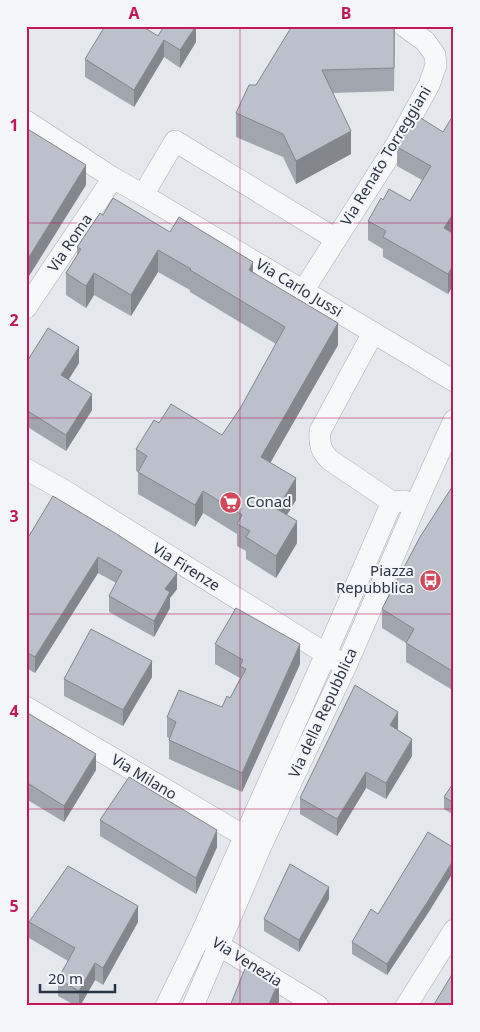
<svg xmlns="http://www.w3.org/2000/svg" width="480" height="1032" font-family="'Noto Sans',sans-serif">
  <rect width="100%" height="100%" fill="#e4e7ec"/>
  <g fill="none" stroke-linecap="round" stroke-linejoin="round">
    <defs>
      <g id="minor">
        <path d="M26,121L113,178L143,195L454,381"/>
        <path d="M143,195L175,141L336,239"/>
        <path d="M303,291L396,145L429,85L436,65L435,55L425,41L404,26"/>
        <path d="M26,308L113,178"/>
        <path d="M373,333L320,431C319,445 321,451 330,460L392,502L405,501"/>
        <path d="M26,469L65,491L339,662"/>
        <path d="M26,707L256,843"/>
        <path d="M207,938L318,1006"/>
        <path d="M166,1006L201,934L326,654L392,502"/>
        <path d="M193,1006L261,846L346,666L421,493L454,420"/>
        <path d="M406,1006L454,930"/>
      </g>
    </defs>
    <!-- minor casing -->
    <use href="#minor" stroke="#a9aeb7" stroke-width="22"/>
    <!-- minor -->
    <use href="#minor" stroke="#f7f8fa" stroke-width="21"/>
  </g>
  <!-- wall -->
  <g fill="#a1a5ae">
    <path d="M196,26V42L180,68L164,57L134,107L85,77V59L158,36Z"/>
    <path d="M395,26L394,91L333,93L351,154L296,184L283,157L236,137V113L256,85Z"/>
    <path d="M416,115L453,233L454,234V284L448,294L383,257V249L368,240V221L383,200L410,201L422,180L397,166V147Z"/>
    <path d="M103,215L170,232L253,272L338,345L270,463L296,500L287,515L297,543L276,578L246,559V551L237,546V534L203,513L195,527L138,494V472L136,471V449L159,423L222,435L241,407L276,344L190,292V290L158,272L131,316L94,295L86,308L66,295V273L77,255V247Z"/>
    <path d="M26,363H79L69,379L92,410L66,451L26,426Z"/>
    <path d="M454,484V691L406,662V643L382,628V609Z"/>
    <path d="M26,541L177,573V589L170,598V608L154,637L109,612V596L116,583L98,573L35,673L26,668Z"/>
    <path d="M215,644L300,664L242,792L169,759V738L167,737V717L222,707L230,698L240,678L215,664Z"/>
    <path d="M152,677L123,726L64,696V679Z"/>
    <path d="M26,712L96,770L64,822L26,799Z"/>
    <path d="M398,729L397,730L412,756L386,799L366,788L337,836L300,814V798Z"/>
    <path d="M454,782V815L444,809V797Z"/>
    <path d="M100,820L217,847L196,894L100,836Z"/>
    <path d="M454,848V871L428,913L387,975L352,954V942L378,914Z"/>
    <path d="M329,899L299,952L264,931V919Z"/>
    <path d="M29,922H138L103,985L95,980L80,1006H76L58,996V979L68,961L29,938Z"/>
  </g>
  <!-- shaded-wall -->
  <g fill="#83868d">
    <path d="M196,26V42L180,68V50Z"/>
    <path d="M164,40V57L134,107V90Z"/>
    <path d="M351,131V154L296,184V161Z"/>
    <path d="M86,165V185L26,281V262Z"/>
    <path d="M454,212V231L444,248V228Z"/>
    <path d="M158,250V272L131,316V295Z"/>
    <path d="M253,262V284L249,270Z"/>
    <path d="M454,264V284L448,294V274Z"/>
    <path d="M94,273V295L86,308V286Z"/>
    <path d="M338,323V345L261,479V457Z"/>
    <path d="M79,347V363L61,391V375Z"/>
    <path d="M92,394V410L66,451V435Z"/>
    <path d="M296,478V500L277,531V509Z"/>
    <path d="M203,491V513L195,527V505Z"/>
    <path d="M297,521V543L276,578V556Z"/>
    <path d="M98,557V573L35,673V657Z"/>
    <path d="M177,573V589L170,598V608L154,637V621L165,589Z"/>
    <path d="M300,644V664L242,792V773Z"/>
    <path d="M152,661V677L123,726V710Z"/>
    <path d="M398,712V729L390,741V725Z"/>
    <path d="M412,739V756L386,799V783Z"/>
    <path d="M96,754V770L64,822V806Z"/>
    <path d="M366,772V788L337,836V819Z"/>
    <path d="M217,830V847L196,894V878Z"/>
    <path d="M454,859V871L428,913L387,975V964Z"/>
    <path d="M329,887V899L299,952V940Z"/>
    <path d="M138,906V922L103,985V968Z"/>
    <path d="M95,963V980L80,1006H79V991Z"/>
    <path d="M279,981V1004L278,1006H268Z"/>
  </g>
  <!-- building -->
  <g fill="#bbc0ca" stroke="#83868d">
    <path d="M105,26H142L158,36L164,26H196L180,50L164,40L134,90L85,59Z"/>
    <path d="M292,26H394V68L322,70L351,131L296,161L283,134L236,113L249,85H256Z"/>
    <path d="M454,114V212L444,228L454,234V264L448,274L383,237L386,231L368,221L381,198L383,200L389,189L410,201L431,166L397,147L416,115L443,132Z"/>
    <path d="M26,128L86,165L26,262Z"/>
    <path d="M113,198L170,232L179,217L253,262L249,270L338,323L261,457L296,478L277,509L297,521L276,556L246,537L250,531L237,524L242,515L203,491L195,505L138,472L147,456L136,449L154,420L159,423L171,404L222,435L241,407L285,327L190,270L191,269L158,250L131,295L94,273L86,286L66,273L81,249L77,247L100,213L103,215Z"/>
    <path d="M48,328L79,347L61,375L92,394L66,435L26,410V363Z"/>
    <path d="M454,484V672L406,643L414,629L382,609L420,537Z"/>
    <path d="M53,496L115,533L177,573L165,589L170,592L154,621L109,596L122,571L98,557L35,657L26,652V541Z"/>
    <path d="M236,608L300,644L242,773L169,740L176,722L167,717L179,690L222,707L227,696L230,698L246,669L240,666L243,660L215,644Z"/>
    <path d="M91,629L152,661L123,710L64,679Z"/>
    <path d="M355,685L398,712L390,725L412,739L386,783L366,772L337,819L300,798Z"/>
    <path d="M26,712L96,754L64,806L26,782Z"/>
    <path d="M129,777L217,830L196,878L100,820Z"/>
    <path d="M454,782V803L444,797Z"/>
    <path d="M428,832L454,848V859L428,901L387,964L352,942L371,909L378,914Z"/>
    <path d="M290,864L329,887L299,940L264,919Z"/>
    <path d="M68,866L138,906L103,968L95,963L79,991L58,979L75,948L29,922Z"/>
    <path d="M246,966L279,981L268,1006H230Z"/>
    <path d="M454,971V1006H433Z"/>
  </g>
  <!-- grid -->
  <path fill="none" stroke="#c2185b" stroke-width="1" stroke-opacity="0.55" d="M240,26V1006M26,223H454M26,418H454M26,614H454M26,809H454"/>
  <!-- icons -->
  <defs>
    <symbol id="supermarket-disc" viewBox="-11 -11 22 22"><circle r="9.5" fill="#d1495b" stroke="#f4f6f9"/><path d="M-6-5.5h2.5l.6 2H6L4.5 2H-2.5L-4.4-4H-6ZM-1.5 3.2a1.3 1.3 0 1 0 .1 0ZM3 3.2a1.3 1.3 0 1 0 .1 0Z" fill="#fff"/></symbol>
    <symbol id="bus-disc" viewBox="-11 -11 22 22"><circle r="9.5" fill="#d1495b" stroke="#f4f6f9"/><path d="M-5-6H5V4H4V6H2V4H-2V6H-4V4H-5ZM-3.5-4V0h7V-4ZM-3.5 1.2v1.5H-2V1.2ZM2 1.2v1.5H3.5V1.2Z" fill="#fff"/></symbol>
  </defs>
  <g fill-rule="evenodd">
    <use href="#supermarket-disc" x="218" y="490" width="25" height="25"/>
    <use href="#bus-disc" x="418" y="568" width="25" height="25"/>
  </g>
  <g text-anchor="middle" stroke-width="4" stroke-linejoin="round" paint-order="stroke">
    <!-- street labels -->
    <g font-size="15" fill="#2b3445" stroke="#f4f6f9">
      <text transform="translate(386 156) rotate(-59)" y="5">Via Renato Torreggiani</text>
      <text transform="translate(70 243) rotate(-56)" y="5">Via Roma</text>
      <text transform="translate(299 288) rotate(31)" y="5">Via Carlo Jussi</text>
      <text transform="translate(186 567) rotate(32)" y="5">Via Firenze</text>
      <text transform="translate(323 713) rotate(-65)" y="5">Via della Repubblica</text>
      <text transform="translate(144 777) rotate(31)" y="5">Via Milano</text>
      <text transform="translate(247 962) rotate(32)" y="5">Via Venezia</text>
    </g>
    <!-- poi labels -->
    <g font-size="15" fill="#2b3445" stroke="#f4f6f9" text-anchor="start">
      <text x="246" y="507">Conad</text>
      <text x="414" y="576" text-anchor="end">Piazza<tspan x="414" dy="17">Repubblica</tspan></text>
    </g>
  </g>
  <!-- border -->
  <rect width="480" height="1032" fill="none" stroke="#f4f6f9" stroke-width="55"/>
  <!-- scale -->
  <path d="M40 984v8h75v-8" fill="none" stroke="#2b3445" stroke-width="2.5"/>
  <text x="48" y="984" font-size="15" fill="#2b3445" stroke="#f4f6f9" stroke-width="4" paint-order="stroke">20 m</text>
  <rect x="28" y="28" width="424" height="976" fill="none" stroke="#c2185b" stroke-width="2"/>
  <g font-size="16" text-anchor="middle" font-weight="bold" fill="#c2185b">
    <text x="134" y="19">A</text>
    <text x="346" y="19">B</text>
    <text x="14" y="131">1</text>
    <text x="14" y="326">2</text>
    <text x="14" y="522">3</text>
    <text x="14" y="717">4</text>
    <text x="14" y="912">5</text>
  </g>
</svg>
